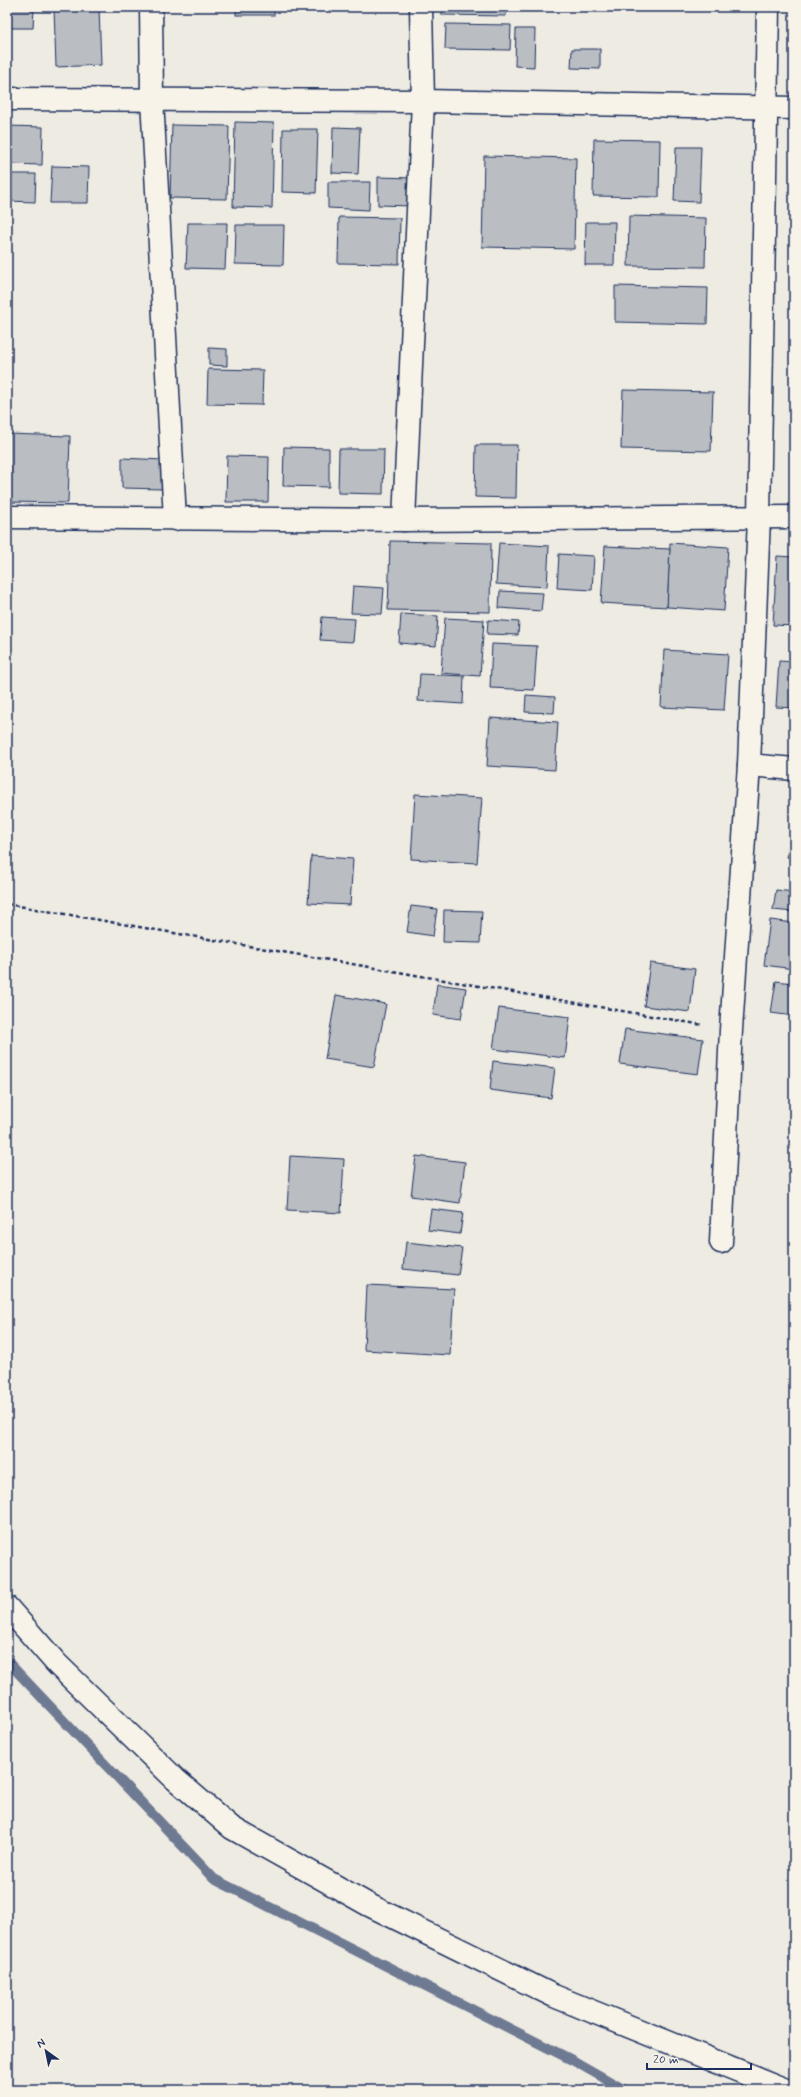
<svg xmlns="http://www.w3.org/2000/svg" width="801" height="2097" font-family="Mynerve,sans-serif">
  <rect width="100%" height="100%" fill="#eeebe2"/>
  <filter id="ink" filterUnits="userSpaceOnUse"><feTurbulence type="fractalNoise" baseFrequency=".025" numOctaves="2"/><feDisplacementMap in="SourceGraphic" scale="8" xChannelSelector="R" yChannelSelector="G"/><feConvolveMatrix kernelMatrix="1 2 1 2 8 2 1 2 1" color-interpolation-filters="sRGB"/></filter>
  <g filter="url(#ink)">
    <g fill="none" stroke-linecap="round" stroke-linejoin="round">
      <!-- stream -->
      <path stroke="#6e7992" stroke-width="10" d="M7,1661L214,1879L574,2061L625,2090"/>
    </g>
    <!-- building -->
    <g fill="#babdc2" stroke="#1b2f5e">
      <path d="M7,7H34L33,28H7Z"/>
      <path d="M99,7L101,65L56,67L54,9Z"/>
      <rect x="236" y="7" width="38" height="8"/>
      <path d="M442,7H506V16L442,15Z"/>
      <path d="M446,24L511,25L510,50L445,49Z"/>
      <path d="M516,29H535L534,67L515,66Z"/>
      <path d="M572,49H600V69L571,68Z"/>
      <path d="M235,122L274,123L272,208L233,207Z"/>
      <path d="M172,125L229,126L227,199L170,198Z"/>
      <path d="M7,126L43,127L42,165L7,164Z"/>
      <path d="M333,127L360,128L358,174L332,173Z"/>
      <path d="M283,129H318L316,193L282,192Z"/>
      <path d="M594,139L660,140L659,197L593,196Z"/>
      <path d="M676,147H701L699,202L674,201Z"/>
      <path d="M484,156L576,158L574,249L482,247Z"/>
      <path d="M52,166L89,167L88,203H50Z"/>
      <path d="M7,174H36L35,202L7,201Z"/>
      <path d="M378,177L413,178L412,206L378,205Z"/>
      <path d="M328,182H370L369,210L328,208Z"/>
      <path d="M629,216L706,218L705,267L628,266Z"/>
      <path d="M339,217L400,218L399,264L338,263Z"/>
      <path d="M586,222H615L614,265H585Z"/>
      <path d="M188,223H227L225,269L186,268Z"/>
      <path d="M236,225H284L283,265L235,264Z"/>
      <path d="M615,286L708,288L707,324L615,322Z"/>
      <path d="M209,348L227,349V366L209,365Z"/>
      <path d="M208,369L263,370L262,405L207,404Z"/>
      <path d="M623,390L713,392L711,451L621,449Z"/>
      <path d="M7,434L70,436L68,503L7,502Z"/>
      <path d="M476,445H517L516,498L475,497Z"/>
      <path d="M284,447L329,448V487L283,486Z"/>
      <path d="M339,449H384L383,494L338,493Z"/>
      <path d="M227,456L269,457L268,502H226Z"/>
      <path d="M122,458L163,460L162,489L122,488Z"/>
      <path d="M390,541L491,543L490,612L388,610Z"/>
      <path d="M499,543L549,546L547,587L496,584Z"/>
      <path d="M670,543L728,547L724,611L667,607Z"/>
      <path d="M605,546L670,549L667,607L601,603Z"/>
      <path d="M559,554L594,556L592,590L557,588Z"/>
      <path d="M777,556L794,557V626L773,625Z"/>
      <path d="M353,586L384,588L382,614L351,613Z"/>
      <path d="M500,591L543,593L541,611L499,608Z"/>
      <path d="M401,614L438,616L436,646L399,643Z"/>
      <path d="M322,617L355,619L353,642L320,640Z"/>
      <path d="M445,618L484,620L480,676L441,673Z"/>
      <path d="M488,620L519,622L518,635L487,634Z"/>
      <path d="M492,644L537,646L534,690L490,688Z"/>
      <path d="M664,650L728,654L724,710L661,707Z"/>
      <path d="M779,661L794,662V708L776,707Z"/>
      <path d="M420,674L464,676L463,704L418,701Z"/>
      <path d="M526,695L555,697L554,713L525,712Z"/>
      <path d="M490,718L558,722L555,770L487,766Z"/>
      <path d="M415,794L482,798L477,863L411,859Z"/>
      <path d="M794,805V858L787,857Z"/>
      <path d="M311,856L353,859L350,905L308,903Z"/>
      <path d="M776,890L794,892V912L773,910Z"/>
      <path d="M411,906L437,909L433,936L407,932Z"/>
      <path d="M444,910L482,911L480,943L443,942Z"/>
      <path d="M770,920L794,923V969L764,965Z"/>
      <path d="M650,963L695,969L690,1012L644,1006Z"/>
      <path d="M776,981L794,983V1016L771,1013Z"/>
      <path d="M437,984L466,988L461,1019L433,1015Z"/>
      <path d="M336,995L386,1004L374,1067L325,1059Z"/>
      <path d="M499,1008L570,1017L565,1058L493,1049Z"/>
      <path d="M625,1029L703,1039L698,1074L620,1064Z"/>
      <path d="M493,1061L555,1068L551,1098L490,1090Z"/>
      <path d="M290,1156L344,1159L341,1213L287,1210Z"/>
      <path d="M416,1156L465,1162L460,1203L411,1196Z"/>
      <path d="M431,1209L463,1213L460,1234L428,1230Z"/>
      <path d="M406,1242L462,1248L458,1275L403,1269Z"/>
      <path d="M367,1285L454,1289L450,1355L364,1350Z"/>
    </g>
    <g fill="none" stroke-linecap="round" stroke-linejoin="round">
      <defs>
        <g id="minor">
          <path d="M151,7L152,99L175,519"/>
          <path d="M7,99L423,101L794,108"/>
          <path d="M7,517L404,520L794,517"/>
          <path d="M404,520L423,101L421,7"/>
          <path d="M749,765L794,769"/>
          <path d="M721,1242L731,1030L749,765L759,517L768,7"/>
          <path d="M7,1607L57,1664L175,1779L232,1828L369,1905L554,1996L786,2090"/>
        </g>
      </defs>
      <!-- minor casing -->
      <use href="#minor" stroke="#1b2f5e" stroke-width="25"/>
      <!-- path -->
      <path stroke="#1b2f5e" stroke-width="2.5" stroke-dasharray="4 3" stroke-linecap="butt" d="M7,904L703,1025"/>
      <!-- minor -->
      <use href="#minor" stroke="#f7f3e8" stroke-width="22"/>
    </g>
  </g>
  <!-- margin -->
  <rect width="801" height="2097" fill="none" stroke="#f7f3e8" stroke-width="24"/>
  <rect x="12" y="12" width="777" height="2073" fill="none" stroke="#1b2f5e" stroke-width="1.5" filter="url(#ink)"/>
  <!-- north arrow -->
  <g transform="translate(46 2051) rotate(327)" stroke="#f7f3e8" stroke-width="3" paint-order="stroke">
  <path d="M0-3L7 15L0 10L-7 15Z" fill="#1b2f5e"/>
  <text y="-6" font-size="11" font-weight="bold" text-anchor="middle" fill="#1b2f5e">N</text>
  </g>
  <!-- scale -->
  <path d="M647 2063v6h104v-6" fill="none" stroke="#1b2f5e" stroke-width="2"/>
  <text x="653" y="2063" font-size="12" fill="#1b2f5e" stroke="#f7f3e8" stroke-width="3" paint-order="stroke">20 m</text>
</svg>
